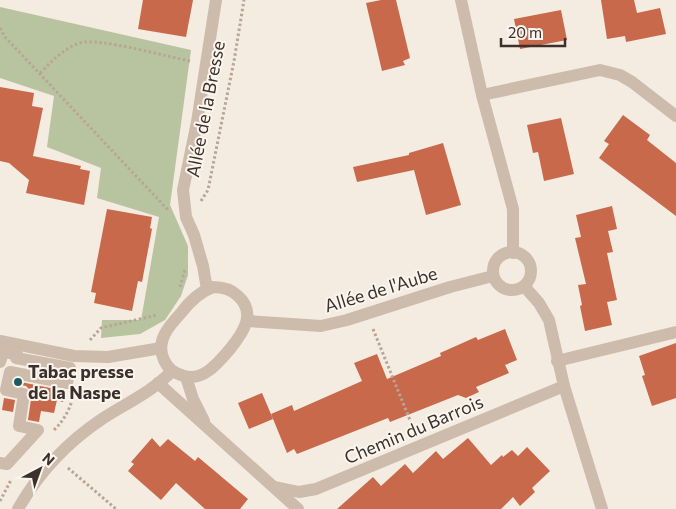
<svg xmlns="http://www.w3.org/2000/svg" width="676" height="509" font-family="Commissioner,sans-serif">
  <rect width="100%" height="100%" fill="#f4ebe1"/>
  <!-- green -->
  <path fill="#b8c4a0" d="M0,7L191,50L170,205L188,246V275L181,296L165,320L140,334L101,338L102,320H141L159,217L97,198L101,168L47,147L54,96L0,78Z"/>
  <!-- building -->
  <g fill="#c8694b">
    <path d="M143,0H193L186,37L138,29Z"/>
    <path d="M381,0H396L410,58L403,61L405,65L382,71L366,3Z"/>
    <path d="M601,0H634L637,13L660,8L666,34L626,42L625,36L607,39Z"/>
    <path d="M561,10L567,40L520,49L514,19Z"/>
    <path d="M0,87L34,93L32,106L43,108L33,156L81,166L80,169L90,171L84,205L26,193L29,180L9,163L0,161Z"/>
    <path d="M623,115L650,135L647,140L676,163V216L599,158L609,144L604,141Z"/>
    <path d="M561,118L574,174L544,181L538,152L533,153L527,125Z"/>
    <path d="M443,143L461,205L426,215L414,170L357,182L353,167L409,155V153Z"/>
    <path d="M612,206L617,229L608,231L613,252L607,253L617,300L607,302L612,325L585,331L580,306L582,305L578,285L586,284L575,238L581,237L576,215Z"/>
    <path d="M107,209L152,217L150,228L152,229L142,282L138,281L132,311L94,303L96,293L91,292Z"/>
    <path d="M505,329L517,360L505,365L509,373L476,387L479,392L466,398L458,395L390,422L388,418L297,454L294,449L287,453L271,414L292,405L294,411L362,381L354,363L377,354L387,379L441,356L440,353L476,337L478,340Z"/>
    <path d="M676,343V398L652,406L642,376L645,375L639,356Z"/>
    <path d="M16,381L65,391L63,402L57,400L54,413L41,411L39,422L28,420L32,392L26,386L16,384Z"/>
    <path d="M262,393L273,419L249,429L238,403Z"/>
    <path d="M4,398L15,400L13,412L2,410Z"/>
    <path d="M152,438L160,447L168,439L195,461L198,457L248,499L240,509H205L176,483L161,500L128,471L134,464L131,462Z"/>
    <path d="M468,438L491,465L502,455L503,457L512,450L518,456L527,447L550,471L532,488L535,492L520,506L513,497L501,509H337L373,477L381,486L405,464L413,473L436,451L443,459Z"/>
  </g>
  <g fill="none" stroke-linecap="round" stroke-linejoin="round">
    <!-- path -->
    <g stroke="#b9a596" stroke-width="3" stroke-dasharray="2.5 2.5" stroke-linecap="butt">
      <path d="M0,28L5,37L169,211"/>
      <path d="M40,73C52,61 64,48 80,43C97,37 169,57 190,61"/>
      <path d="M201,201L208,190L234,61L244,0"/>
      <path d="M180,287L185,270"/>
      <path d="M373,329L414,430"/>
      <path d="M90,340L101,328L157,315"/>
      <path d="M54,430C64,420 69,411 73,397"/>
      <path d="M68,468L116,509"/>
      <path d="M0,501L11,480"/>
    </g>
    <!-- minor -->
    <g stroke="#cdbbac" stroke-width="12">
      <path d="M461,0L482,95L513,209V253"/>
      <path d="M482,95L600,70L620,75L632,82L676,116"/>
      <circle cx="512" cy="271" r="19"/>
      <path d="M524,286L539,303L549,320L564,386L602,509"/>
      <path d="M213,287C222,287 231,289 238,296C257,313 243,333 230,349C219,362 203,382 184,376C174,373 168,369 164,360C155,341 169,326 181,313C190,301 199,292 213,287Z"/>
      <path d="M207,289L203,266L194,235L186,217L183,190L197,122L216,0"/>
      <path d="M247,321L321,326L347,320L450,287L493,276"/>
      <path d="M0,341L74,356L108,357L161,348"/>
      <path d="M557,361L676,332"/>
      <path d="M0,362L3,352L17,354L16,358L70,368L67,383L10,372L6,390L24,394L19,426L38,430L7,464L0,463"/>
      <path d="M186,377L193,399L204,421"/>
      <path d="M158,383L298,509"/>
      <path d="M275,487L299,492L316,489L564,386"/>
      <path d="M18,509C39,472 66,443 102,419C125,404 152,392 172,371"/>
    </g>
  </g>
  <!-- markers -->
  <circle fill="#1f5a5e" stroke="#fbf5ee" stroke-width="2" cx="18" cy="382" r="5"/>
  <g text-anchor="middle" stroke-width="4" stroke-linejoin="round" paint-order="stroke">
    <!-- street labels -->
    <g font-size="18" fill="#3b302b" stroke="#fbf5ee">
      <text transform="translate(206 109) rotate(-79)" y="6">Allée de la Bresse</text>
      <text transform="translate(381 290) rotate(-17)" y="6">Allée de l'Aube</text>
      <text transform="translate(414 430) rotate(-23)" y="6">Chemin du Barrois</text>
    </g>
    <!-- poi labels -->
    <g font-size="18" font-weight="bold" fill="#3b302b" stroke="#fbf5ee" text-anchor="start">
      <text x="28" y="378">Tabac presse<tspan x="28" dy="21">de la Naspe</tspan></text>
    </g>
  </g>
  <!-- north arrow -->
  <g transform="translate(40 469) rotate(41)" stroke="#fbf5ee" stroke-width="4" paint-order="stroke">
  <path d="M0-4L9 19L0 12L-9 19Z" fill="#3b302b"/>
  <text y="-8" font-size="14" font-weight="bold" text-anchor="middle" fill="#3b302b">N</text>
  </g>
  <!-- scale -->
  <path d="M501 38v8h64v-8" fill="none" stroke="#3b302b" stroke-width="2.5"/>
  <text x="508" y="38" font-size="15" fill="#3b302b" stroke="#fbf5ee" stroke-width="4" paint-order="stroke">20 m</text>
</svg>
